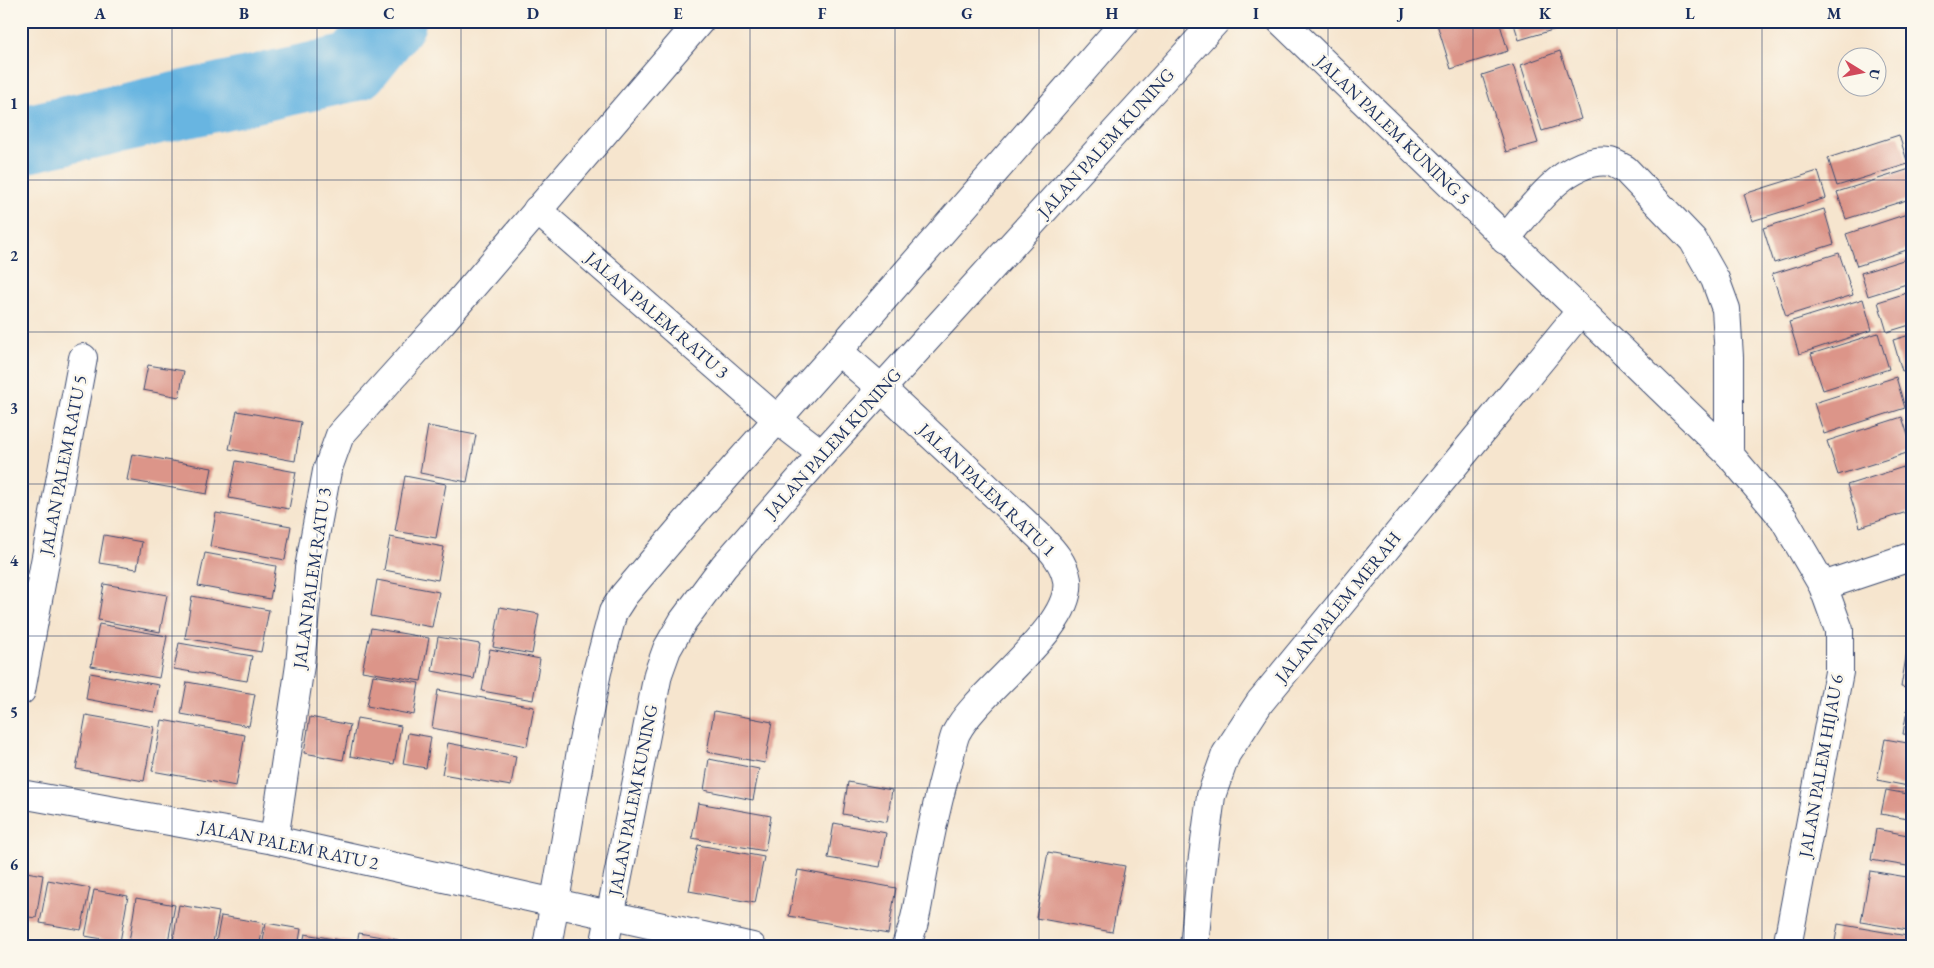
<svg xmlns="http://www.w3.org/2000/svg" width="1934" height="968" font-family="'EB Garamond',serif">
  <rect width="100%" height="100%" fill="#fbf7ec"/>
  <filter id="ink" filterUnits="userSpaceOnUse"><feTurbulence type="fractalNoise" baseFrequency=".02" numOctaves="2"/><feDisplacementMap in="SourceGraphic" scale="10" xChannelSelector="R" yChannelSelector="G"/><feConvolveMatrix kernelMatrix="1 2 1 2 8 2 1 2 1" color-interpolation-filters="sRGB"/></filter>
  <filter id="wash" filterUnits="userSpaceOnUse"><feTurbulence type="fractalNoise" baseFrequency=".0096" numOctaves="4" result="noise"/><feDisplacementMap in="SourceGraphic" scale="20" xChannelSelector="R" yChannelSelector="G"/><feGaussianBlur stdDeviation="1.12" result="paint"/><feColorMatrix in="noise" values="0 0 0 0 0 0 0 0 0 0 0 0 0 0 0 0 0 1.4 0 .05"/><feComposite in="paint" operator="in"/></filter>
  <g filter="url(#wash)">
    <rect width="100%" height="100%" fill="#f6e5ce"/>
    <g fill="none" stroke-linecap="round" stroke-linejoin="round">
      <!-- river -->
      <path stroke="#67b5e1" stroke-width="68" d="M21,140L355,67L392,21"/>
    </g>
    <g id="blocks">
      <!-- building -->
      <g fill="#dc9589">
        <path d="M1436,21H1499L1508,51L1451,69Z"/>
        <path d="M1513,21H1564L1566,26L1519,40Z"/>
        <path d="M1560,51L1581,119L1542,131L1521,65Z"/>
        <path d="M1513,65L1538,143L1506,152L1482,75Z"/>
        <path d="M1899,135L1908,164L1837,186L1828,158Z"/>
        <path d="M1913,168V198L1846,219L1837,192Z"/>
        <path d="M1818,171L1826,198L1752,221L1744,194Z"/>
        <path d="M1824,209L1834,244L1774,263L1763,228Z"/>
        <path d="M1913,212V248L1857,266L1846,234Z"/>
        <path d="M1839,253L1853,295L1786,316L1772,274Z"/>
        <path d="M1913,257V282L1868,296L1861,273Z"/>
        <path d="M1913,291V324L1887,332L1878,302Z"/>
        <path d="M1863,299L1872,330L1799,354L1789,322Z"/>
        <path d="M1878,333L1889,369L1823,390L1811,354Z"/>
        <path d="M1913,334V368L1902,371L1893,340Z"/>
        <path d="M148,365L184,371L179,397L143,390Z"/>
        <path d="M1896,377L1905,408L1824,434L1814,403Z"/>
        <path d="M237,411L301,422L295,461L229,449Z"/>
        <path d="M1902,417L1913,451L1838,475L1827,441Z"/>
        <path d="M428,426L476,435L467,482L420,473Z"/>
        <path d="M132,454L212,468L207,494L127,480Z"/>
        <path d="M236,461L296,472L289,509L229,498Z"/>
        <path d="M1913,464V510L1860,527L1847,485Z"/>
        <path d="M405,476L446,484L436,538L395,531Z"/>
        <path d="M216,513L291,526L285,560L210,546Z"/>
        <path d="M104,535L142,542L137,569L99,563Z"/>
        <path d="M390,537L444,547L438,580L384,570Z"/>
        <path d="M205,553L276,566L270,599L198,586Z"/>
        <path d="M377,580L439,592L432,627L371,616Z"/>
        <path d="M104,584L167,595L160,632L98,620Z"/>
        <path d="M192,596L269,610L261,652L185,638Z"/>
        <path d="M500,607L539,614L532,654L493,647Z"/>
        <path d="M99,624L167,636L159,678L91,666Z"/>
        <path d="M371,628L429,638L421,681L362,671Z"/>
        <path d="M1910,633L1913,634V689L1901,687Z"/>
        <path d="M438,637L480,644L474,679L432,671Z"/>
        <path d="M179,643L252,656L247,681L174,669Z"/>
        <path d="M490,649L540,659L533,700L482,691Z"/>
        <path d="M90,673L159,685L154,712L86,699Z"/>
        <path d="M373,675L419,683L414,715L367,706Z"/>
        <path d="M187,682L255,694L249,726L181,714Z"/>
        <path d="M438,690L534,707L527,746L432,728Z"/>
        <path d="M1909,698L1913,699V735L1903,734Z"/>
        <path d="M714,711L772,722L765,763L707,752Z"/>
        <path d="M86,715L154,727L144,781L76,769Z"/>
        <path d="M310,717L350,725L343,760L304,753Z"/>
        <path d="M357,718L401,726L394,764L350,756Z"/>
        <path d="M162,720L245,735L236,786L152,771Z"/>
        <path d="M408,733L431,737L426,768L403,764Z"/>
        <path d="M1885,739L1913,744V787L1877,780Z"/>
        <path d="M448,743L516,756L511,786L442,774Z"/>
        <path d="M709,759L759,769L753,800L704,790Z"/>
        <path d="M848,782L892,790L887,822L843,814Z"/>
        <path d="M1886,790L1913,795V820L1881,814Z"/>
        <path d="M698,803L771,816L765,851L692,838Z"/>
        <path d="M834,823L886,833L880,867L828,858Z"/>
        <path d="M1876,829L1913,836V867L1871,860Z"/>
        <path d="M698,845L764,857L755,903L689,891Z"/>
        <path d="M1048,852L1125,866L1112,932L1036,918Z"/>
        <path d="M798,870L896,888L888,934L789,916Z"/>
        <path d="M21,871L43,875L36,918L21,916Z"/>
        <path d="M1870,871L1913,878V931L1861,922Z"/>
        <path d="M48,880L90,888L81,930L40,923Z"/>
        <path d="M94,890L128,896L120,942L85,936Z"/>
        <path d="M136,898L175,905L167,947L129,942Z"/>
        <path d="M179,905L219,912L212,947H172Z"/>
        <path d="M221,916L264,923L259,947H215Z"/>
        <path d="M266,923L301,929L298,947H262Z"/>
        <path d="M1838,924L1913,937V947H1834Z"/>
        <path d="M359,933L398,940L397,947H356Z"/>
        <path d="M305,934L351,942L350,947H302Z"/>
      </g>
    </g>
  </g>
  <g filter="url(#ink)">
    <use href="#blocks" fill-opacity="0" stroke="#3c4a6f" stroke-width="1"/>
    <g fill="none" stroke-linecap="round" stroke-linejoin="round">
      <defs>
        <g id="street">
          <path d="M1281,21L1729,454L1784,519L1823,586L1839,630V672L1787,947"/>
          <path d="M537,210L778,420L822,454"/>
          <path d="M1505,240C1530,210 1566,156 1610,162C1615,163 1620,167 1625,169L1693,240L1715,279L1726,309L1729,357V454"/>
          <path d="M838,351L882,389L1039,536C1051,549 1064,562 1067,580C1074,628 977,691 956,733C952,742 951,753 948,763C938,799 930,836 923,873C919,897 916,925 905,947"/>
          <path d="M1823,586L1913,556"/>
          <path d="M21,691L83,358"/>
          <path d="M21,794L274,840L752,947"/>
          <path d="M274,840L300,665L309,568L327,471L340,435L442,322L700,21"/>
          <path d="M547,947L581,751L597,672L613,612L624,595L686,522L838,351L1126,21"/>
          <path d="M604,947L658,674L667,649L683,621L724,566L822,454L1216,21"/>
          <path d="M1194,947L1201,872L1211,796L1226,754L1260,702L1580,312"/>
        </g>
      </defs>
      <!-- street casing -->
      <use href="#street" stroke="#3c4a6f" stroke-width="30"/>
      <!-- street -->
      <use href="#street" stroke="#fff" stroke-width="28"/>
    </g>
  </g>
  <!-- grid -->
  <path fill="none" stroke="#1b2f5e" stroke-width="1" stroke-opacity="0.55" d="M172,21V947M317,21V947M461,21V947M606,21V947M750,21V947M895,21V947M1039,21V947M1184,21V947M1328,21V947M1473,21V947M1617,21V947M1762,21V947M21,180H1913M21,332H1913M21,484H1913M21,636H1913M21,788H1913"/>
  <g text-anchor="middle" stroke-width="5" stroke-linejoin="round" paint-order="stroke">
    <!-- street labels -->
    <g font-size="18" fill="#1b2f5e" stroke="#fbf7ec">
      <text transform="translate(1393 130) rotate(44)" y="6">JALAN PALEM KUNING 5</text>
      <text transform="translate(1106 143) rotate(-48)" y="6">JALAN PALEM KUNING</text>
      <text transform="translate(657 315) rotate(41)" y="6">JALAN PALEM RATU 3</text>
      <text transform="translate(833 443) rotate(-48)" y="6">JALAN PALEM KUNING</text>
      <text transform="translate(63 465) rotate(-79)" y="6">JALAN PALEM RATU 5</text>
      <text transform="translate(987 490) rotate(44)" y="6">JALAN PALEM RATU 1</text>
      <text transform="translate(312 578) rotate(-82)" y="6">JALAN PALEM RATU 3</text>
      <text transform="translate(1338 607) rotate(-51)" y="6">JALAN PALEM MERAH</text>
      <text transform="translate(1821 766) rotate(-80)" y="6">JALAN PALEM HIJAU 6</text>
      <text transform="translate(633 800) rotate(-79)" y="6">JALAN PALEM KUNING</text>
      <text transform="translate(289 845) rotate(12)" y="6">JALAN PALEM RATU 2</text>
    </g>
  </g>
  <!-- margin -->
  <rect width="1934" height="968" fill="none" stroke="#fbf7ec" stroke-width="55"/>
  <!-- north arrow -->
  <g transform="translate(1862 72) rotate(100)"><circle r="24" fill="#fbf7ec" stroke="#a1a7b3"/>
  <path d="M0-4L9 19L0 12L-9 19Z" fill="#d1495b"/>
  <text y="-8" font-size="14" font-weight="bold" text-anchor="middle" fill="#1b2f5e">U</text>
  </g>
  <rect x="28" y="28" width="1878" height="912" fill="none" stroke="#1b2f5e" stroke-width="2"/>
  <g font-size="16" text-anchor="middle" font-weight="bold" fill="#1b2f5e">
    <text x="100" y="19">A</text>
    <text x="244" y="19">B</text>
    <text x="389" y="19">C</text>
    <text x="533" y="19">D</text>
    <text x="678" y="19">E</text>
    <text x="822" y="19">F</text>
    <text x="967" y="19">G</text>
    <text x="1112" y="19">H</text>
    <text x="1256" y="19">I</text>
    <text x="1401" y="19">J</text>
    <text x="1545" y="19">K</text>
    <text x="1690" y="19">L</text>
    <text x="1834" y="19">M</text>
    <text x="14" y="109">1</text>
    <text x="14" y="261">2</text>
    <text x="14" y="414">3</text>
    <text x="14" y="566">4</text>
    <text x="14" y="718">5</text>
    <text x="14" y="870">6</text>
  </g>
</svg>
